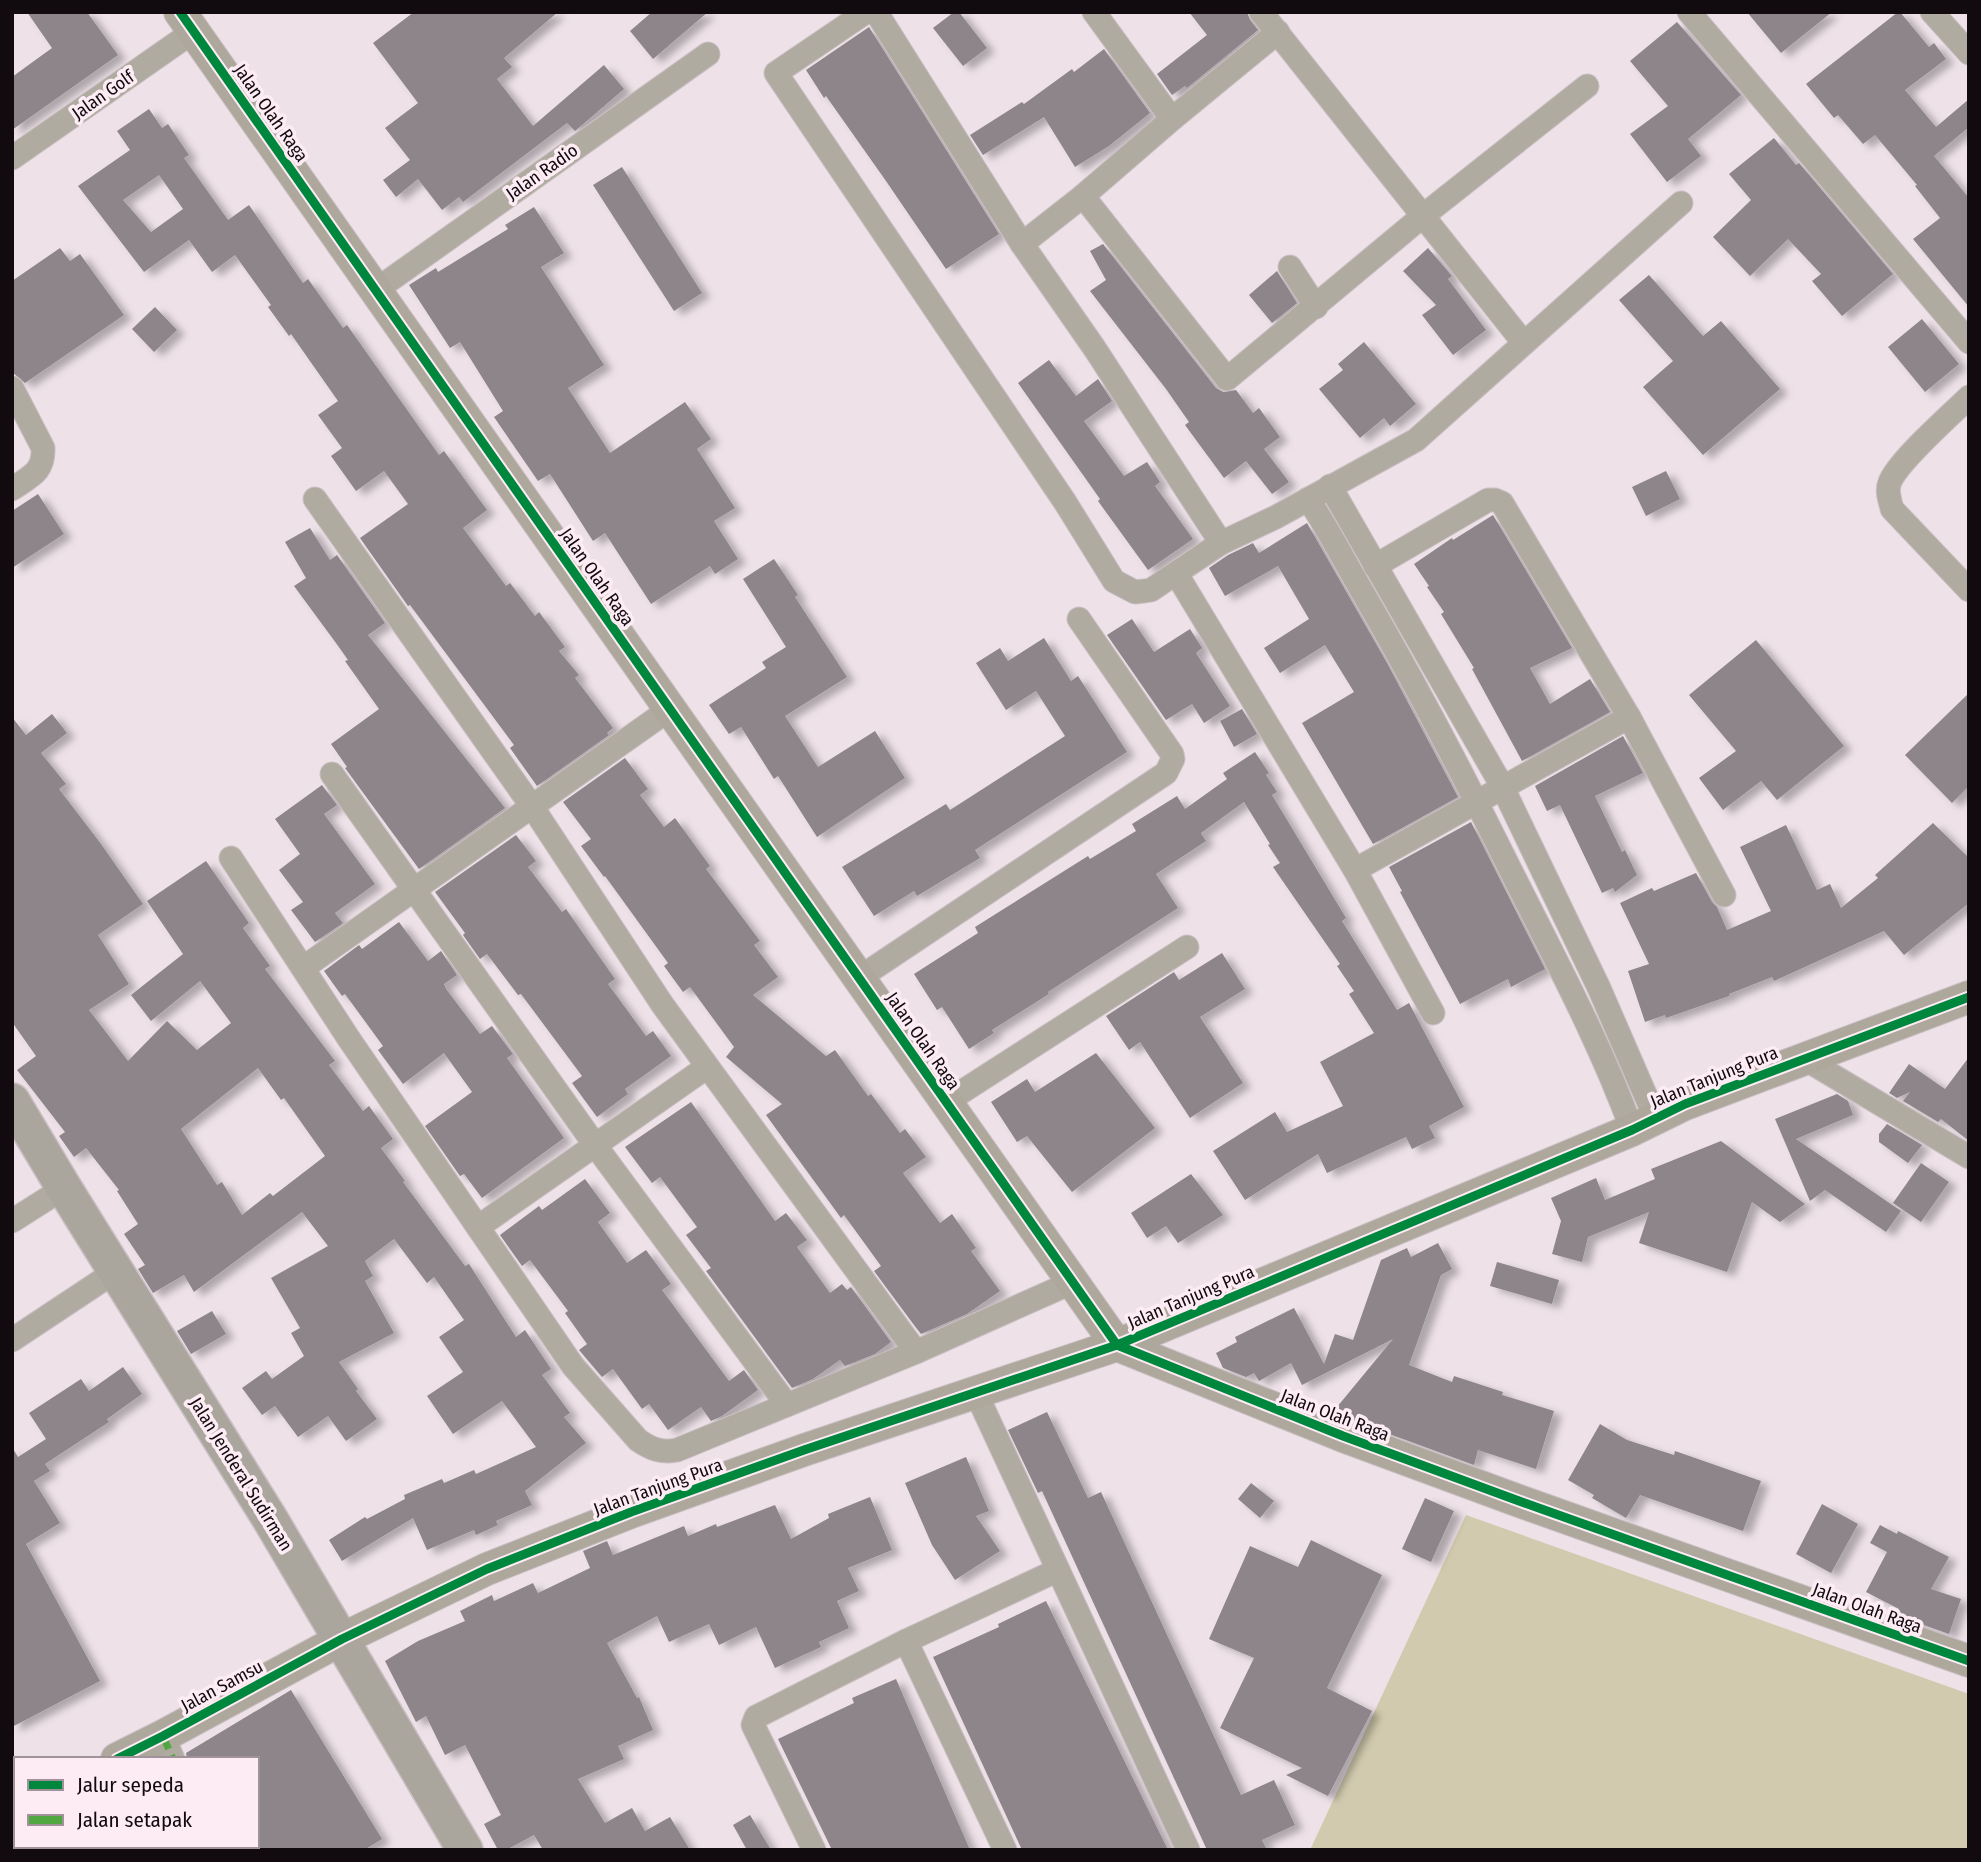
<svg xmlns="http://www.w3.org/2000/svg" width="1981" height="1862" font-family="'Fira Sans Condensed',sans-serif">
  <defs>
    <filter id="shadow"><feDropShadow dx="8" dy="4.5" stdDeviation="3.5" flood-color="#0004"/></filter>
  </defs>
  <rect width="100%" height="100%" fill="#eee2e8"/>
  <!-- green -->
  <path fill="#d1caae" d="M1466,1515L1969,1694V1850H1310Z"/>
  <!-- building -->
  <g fill="#8d8589" fill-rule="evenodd" filter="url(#shadow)">
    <path d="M27,12H87L118,55L12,130V77L52,48Z"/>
    <path d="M414,12H558L504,58L512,67L497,79L533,126L604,65L624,89L575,131L567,123L463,202L459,197L442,210L418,179L396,197L383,180L410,160L385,128L418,103L373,43Z"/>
    <path d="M652,12H708L653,59L630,31Z"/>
    <path d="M954,12H959L987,48L963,66L933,28Z"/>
    <path d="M1189,12H1247L1250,20L1258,30L1187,88L1185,86L1172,95L1157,74L1207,35Z"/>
    <path d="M1747,12H1832L1781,53Z"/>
    <path d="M1898,12H1900L1929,47L1934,43L1946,59L1905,90L1936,127L1969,99V127L1934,156L1969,198V307L1913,239L1940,218L1915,186L1917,185L1875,135L1863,144L1838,115L1834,118L1806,84Z"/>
    <path d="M1677,22L1741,95L1688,139L1701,156L1667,182L1630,134L1668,106L1630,61Z"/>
    <path d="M869,27L999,234L946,269L886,181L826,96L824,98L806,70Z"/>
    <path d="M1104,49L1150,113L1109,146L1075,167L1044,117L983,155L970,135L1022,102L1024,104L1072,69L1074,72Z"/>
    <path d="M149,109L162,128L168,124L189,155L184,158L228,220L249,205L303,283L308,279L343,328L347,325L439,455L444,451L487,510L463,528L506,586L510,583L535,616L539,612L565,647L559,651L579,675L575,678L613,728L607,733L609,735L537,786L510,748L514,745L410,605L408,606L360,538L408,504L384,471L356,491L331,456L342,448L318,415L338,401L291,334L289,336L268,307L271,305L235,255L212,272L189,240L144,272L78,186L130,150L117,131ZM159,175L183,209L151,232L123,200Z"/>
    <path d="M1774,138L1796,165L1799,163L1893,274L1842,316L1812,281L1821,274L1788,239L1750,276L1713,237L1751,200L1729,174Z"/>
    <path d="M622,167L702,293L674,311L593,185Z"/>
    <path d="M534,207L564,253L541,267L604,365L568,388L610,453L685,402L711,439L697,449L735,508L714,521L738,559L715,574L710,566L651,604L605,533L593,541L550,474L538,481L494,417L503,411L460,342L450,348L409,285L436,268L438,272L508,229L505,225Z"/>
    <path d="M1103,244L1216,388L1223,392L1236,390L1253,413L1259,408L1280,437L1264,449L1289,482L1272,494L1246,461L1224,478L1185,425L1189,422L1166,389L1090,291L1106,280L1090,251Z"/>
    <path d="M60,248L70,261L80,254L124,315L25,383L12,372V281Z"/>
    <path d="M1428,248L1452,276L1448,279L1486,330L1453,355L1422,315L1436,305L1403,271Z"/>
    <path d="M1277,271L1297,303L1272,323L1249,295Z"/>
    <path d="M1649,275L1703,336L1721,321L1780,389L1703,455L1643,387L1673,361L1619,300Z"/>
    <path d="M155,307L177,330L154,352L132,329Z"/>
    <path d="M1922,319L1959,364L1925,392L1888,347Z"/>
    <path d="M1364,342L1416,404L1390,426L1384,418L1360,438L1319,389L1343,370L1338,364Z"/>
    <path d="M1049,360L1076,396L1098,379L1112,401L1084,421L1124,476L1147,462L1160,482L1155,486L1193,539L1148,570L1098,501L1100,499L1018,383Z"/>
    <path d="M1666,471L1680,499L1646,516L1632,487Z"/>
    <path d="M38,494L64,534L12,568V511Z"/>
    <path d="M1493,515L1572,648L1530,668L1550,704L1590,679L1610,712L1522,761L1472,669L1474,668L1441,614L1444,612L1427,587L1429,586L1414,564L1452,538L1453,540Z"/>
    <path d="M1307,523L1387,663L1458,797L1373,844L1302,723L1354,692L1325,645L1280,673L1264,648L1309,619L1278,566L1225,596L1209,568L1228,555L1253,543L1259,553Z"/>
    <path d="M310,528L330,560L337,555L385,623L368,635L505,808L419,869L345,768L347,767L331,744L379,709L345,661L348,660L336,643L294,586L306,578L285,542Z"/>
    <path d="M774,559L798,595L795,597L847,677L785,716L818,767L875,731L905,778L817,837L778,776L774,779L741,727L729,734L709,705L766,668L762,662L786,647L743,579Z"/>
    <path d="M1132,619L1154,652L1190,629L1202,648L1196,653L1230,706L1204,723L1192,704L1166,720L1107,635Z"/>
    <path d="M1044,638L1071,681L1078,676L1127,752L975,850L980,858L917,896L914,891L874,916L842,867L946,804L950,810L1065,736L1036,691L1006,710L976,663L1000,648L1008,661Z"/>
    <path d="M1756,640L1844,746L1777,800L1761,781L1723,810L1699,778L1736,751L1689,695Z"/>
    <path d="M1969,693V786L1952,803L1905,755Z"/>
    <path d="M1242,709L1257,734L1234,747L1220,721Z"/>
    <path d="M52,714L67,733L41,753L66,784L59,789L101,844L143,904L98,935L129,984L89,1010L128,1061L167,1021L197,1050L231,1023L200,981L151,1021L131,995L183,954L147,901L206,861L249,923L243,928L270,966L265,969L335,1061L329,1065L363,1111L369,1106L393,1139L381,1148L405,1181L403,1182L465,1266L469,1264L516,1337L525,1330L551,1369L542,1375L570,1413L564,1417L586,1443L525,1491L532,1505L496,1521L498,1525L476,1535L474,1530L427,1550L413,1518L342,1561L329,1540L365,1517L367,1519L405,1499L404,1495L442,1479L444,1483L474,1470L476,1474L536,1447L502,1401L453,1434L427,1396L463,1372L439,1337L464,1320L434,1277L427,1283L394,1239L365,1261L373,1276L365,1281L394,1333L339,1362L358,1389L356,1391L377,1419L346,1441L328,1416L298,1437L275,1406L262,1415L242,1388L266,1371L272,1379L304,1356L291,1333L300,1328L271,1278L328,1246L302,1212L194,1292L184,1275L153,1293L138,1269L145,1265L124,1234L138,1224L117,1191L119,1190L86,1148L74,1157L59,1136L65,1132L17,1070L36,1056L12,1022V717L26,735ZM258,1068L281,1100L284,1098L325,1156L273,1196L270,1193L242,1215L222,1182L217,1185L181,1129Z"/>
    <path d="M1623,736L1643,773L1595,796L1622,852L1625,850L1637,875L1615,892L1613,888L1602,893L1560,805L1547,811L1535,786Z"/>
    <path d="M1255,752L1269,773L1266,775L1277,792L1272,795L1346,918L1342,921L1397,1010L1409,1003L1464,1107L1429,1126L1435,1138L1412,1149L1406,1137L1327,1173L1318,1154L1245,1200L1213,1151L1275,1112L1287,1132L1343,1106L1320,1062L1374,1033L1349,994L1354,991L1337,966L1340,964L1273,867L1280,863L1268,845L1270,844L1244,802L1201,833L1206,841L1156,874L1178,908L1048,992L1049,994L992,1030L994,1033L969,1049L942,1007L937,1010L914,974L978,933L975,927L1088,856L1090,859L1136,831L1132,824L1177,796L1185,809L1227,779L1223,773Z"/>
    <path d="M625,758L648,789L640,795L664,827L675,818L710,866L706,869L760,941L754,945L778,977L753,995L826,1056L835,1050L868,1096L871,1094L900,1133L905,1129L926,1157L903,1173L940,1223L952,1214L976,1248L971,1251L1000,1291L967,1314L921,1334L914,1325L874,1271L881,1266L844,1215L841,1218L766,1115L782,1104L726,1057L734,1047L690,987L683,992L664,966L668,963L605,876L604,877L581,846L591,839L563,802Z"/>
    <path d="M322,785L337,805L324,814L375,884L335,913L343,923L315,942L291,910L303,902L279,870L300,854L275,819Z"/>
    <path d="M1471,822L1545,969L1511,987L1508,979L1460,1004L1400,892L1402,891L1389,867Z"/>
    <path d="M1933,823L1969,858V903L1904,955L1884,931L1774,981L1772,977L1729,994V996L1666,1018L1665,1015L1645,1022L1628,971L1649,964L1620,903L1652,888L1654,891L1696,873L1712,902L1717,907L1727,930L1771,911L1740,847L1786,825L1817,890L1830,884L1841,908L1878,878L1875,875Z"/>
    <path d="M516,835L536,861L528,867L562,912L566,909L615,979L608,984L646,1036L653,1031L671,1056L625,1089L628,1094L597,1117L572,1083L582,1076L521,994L518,995L487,954L480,959L463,935L465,933L435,892Z"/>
    <path d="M399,922L428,961L441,951L457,975L444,984L446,989L480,1034L492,1026L513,1054L507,1058L564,1138L482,1198L464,1174L460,1176L425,1126L472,1092L444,1053L403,1084L378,1050L383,1046L345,994L342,996L324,971L359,945L362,949Z"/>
    <path d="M1222,953L1245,989L1200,1017L1243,1083L1190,1118L1140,1042L1129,1050L1106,1016L1174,972L1179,980Z"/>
    <path d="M1096,1053L1155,1128L1072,1192L1027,1136L1017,1142L991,1102L1027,1079L1035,1092Z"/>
    <path d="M1969,1057V1141L1941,1119L1938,1122L1903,1101L1910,1092L1897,1098L1889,1093L1909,1064L1945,1089Z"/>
    <path d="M1837,1094L1848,1101L1853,1115L1796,1139L1901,1211L1886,1232L1825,1190L1810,1201L1775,1119Z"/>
    <path d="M691,1102L775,1221L786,1213L807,1240L797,1247L830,1293L842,1284L847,1290L851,1287L891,1342L875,1354L845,1366L840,1360L813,1379L792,1388L706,1271L711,1268L686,1235L697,1227L660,1177L652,1183L625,1147Z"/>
    <path d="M1887,1124L1922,1145L1908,1163L1879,1142V1134Z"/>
    <path d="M1721,1141L1805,1204L1780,1222L1752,1202L1727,1272L1639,1243L1649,1212L1588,1237L1582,1262L1552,1254L1561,1221L1551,1198L1596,1178L1605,1200L1655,1179L1651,1169Z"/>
    <path d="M1921,1163L1949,1182L1921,1222L1893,1203Z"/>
    <path d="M1191,1174L1223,1215L1178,1243L1166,1226L1147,1238L1131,1213Z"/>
    <path d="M585,1179L610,1213L598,1222L627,1263L646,1250L671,1284L662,1290L729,1381L744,1370L758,1390L722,1416L711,1421L701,1407L668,1430L649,1404L642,1409L613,1369L602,1377L579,1350L587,1344L565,1313L568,1311L530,1260L522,1266L500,1235L539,1206L542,1210Z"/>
    <path d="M1438,1243L1452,1269L1441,1275L1409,1365L1452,1382L1454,1376L1503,1392L1502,1395L1554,1411L1536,1469L1478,1450L1474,1465L1354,1421L1337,1407L1393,1339L1302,1385L1291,1363L1259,1381L1254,1373L1246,1377L1223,1368L1216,1353L1237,1342L1235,1337L1294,1308L1324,1364L1335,1334L1353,1340L1381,1260L1407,1248L1411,1257Z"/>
    <path d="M1497,1262L1559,1280L1552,1304L1490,1286Z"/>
    <path d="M212,1311L226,1334L191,1354L177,1331Z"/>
    <path d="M123,1367L142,1394L107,1419L109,1422L45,1464L50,1471L34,1481L60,1523L26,1544L100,1681L12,1727V1447L18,1457L46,1439L29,1413L81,1379L89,1391Z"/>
    <path d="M1047,1412L1088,1498L1101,1492L1241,1795L1274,1780L1295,1825L1262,1840L1267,1850H1207L1042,1491L1038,1493L1008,1430Z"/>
    <path d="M1600,1424L1627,1440L1674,1455L1675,1451L1761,1481L1743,1531L1640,1495L1626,1518L1592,1498L1594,1495L1568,1480Z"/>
    <path d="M966,1457L989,1511L976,1516L1000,1551L955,1580L932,1545L905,1483Z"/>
    <path d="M1251,1483L1274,1501L1260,1518L1238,1499Z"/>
    <path d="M870,1497L892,1550L848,1568L859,1591L837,1601L849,1628L819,1642L821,1647L775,1668L756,1627L719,1645L709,1624L669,1642L657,1616L607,1643L637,1698L639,1697L653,1730L618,1746L624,1759L578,1779L605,1823L632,1808L645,1831L670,1817L690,1850H543L534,1835L506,1850H498L484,1824L501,1815L465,1745L445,1755L426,1716L416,1722L385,1661L418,1641L465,1621L460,1611L492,1595L494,1601L533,1583L538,1593L590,1568L583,1551L607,1541L613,1555L684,1526L688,1536L716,1524L717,1527L775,1505L791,1539L829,1518L828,1514Z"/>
    <path d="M1425,1498L1454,1511L1431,1562L1402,1549Z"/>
    <path d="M1822,1504L1858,1524L1831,1573L1796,1554Z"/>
    <path d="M1880,1525L1897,1534L1898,1531L1949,1557L1931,1589L1961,1599L1949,1634L1896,1615L1899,1609L1866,1592L1887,1552L1870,1543Z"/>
    <path d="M1311,1540L1382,1575L1327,1688L1372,1711L1328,1796L1286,1775L1302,1768L1220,1728L1254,1658L1209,1639L1250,1546L1298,1567Z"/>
    <path d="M1046,1601L1168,1850H1022L933,1657L999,1627L998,1624Z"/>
    <path d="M896,1679L970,1850H832L778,1739L854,1703L852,1698Z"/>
    <path d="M291,1690L382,1839L364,1850H257V1759H187L186,1753Z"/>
    <path d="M750,1815L771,1850H747L733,1825Z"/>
  </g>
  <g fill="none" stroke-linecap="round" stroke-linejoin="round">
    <defs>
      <g id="street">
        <path d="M866,12L776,73L1065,502L1114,581L1135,592L1144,591L1151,590L1176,573"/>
        <path d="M876,12L1022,244L1095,349L1221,543"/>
        <path d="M1094,12L1172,119"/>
        <path d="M1261,12L1523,342"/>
        <path d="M1689,12L1969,342"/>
        <path d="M1932,12L1969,53"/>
        <path d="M12,158L194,31"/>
        <path d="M1083,196L1172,119L1278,32"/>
        <path d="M1022,244L1083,196L1227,379L1424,215L1587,86"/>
        <path d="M1290,267L1316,307"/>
        <path d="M376,290L708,54"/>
        <path d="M12,388L43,448C44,472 31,476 12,489"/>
        <path d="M1969,397C1951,415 1898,461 1890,482C1886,491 1890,500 1892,509L1969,590"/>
        <path d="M1330,486L1502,786L1599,988L1655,1117"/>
        <path d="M315,499L533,808L662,1004L916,1352"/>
        <path d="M1308,499C1327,527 1342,557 1359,586C1413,679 1463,774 1511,871C1554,957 1599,1040 1632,1130"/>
        <path d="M1375,566L1488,500H1495L1502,503L1629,717L1724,895"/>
        <path d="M332,774L595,1145L787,1405"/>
        <path d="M231,858L349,1039L573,1366L638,1440C651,1449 661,1453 677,1450L916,1352L1073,1282"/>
        <path d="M1355,870L1629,717"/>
        <path d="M303,968L670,709"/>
        <path d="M859,978L1166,773L1173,759L1172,754L1079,619"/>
        <path d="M1433,1013L1355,870L1176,573L1221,543L1276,517L1416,440L1681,203"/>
        <path d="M1805,1059L1969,1157"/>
        <path d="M946,1102L1187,947"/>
        <path d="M12,1221L64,1188"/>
        <path d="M478,1227L707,1067"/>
        <path d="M12,1340L116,1271"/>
        <path d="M976,1393L1188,1850"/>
        <path d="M906,1641L1005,1850"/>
        <path d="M163,1736L173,1759"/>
        <path d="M213,1846L215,1850"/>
        <path d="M814,1850L753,1725L756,1717L906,1641L1058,1570"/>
      </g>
      <g id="secondary">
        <path d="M180,12L1117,1345L1343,1436L1519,1501L1969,1661"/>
        <path d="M117,1759L163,1736L342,1639L487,1569L631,1512L804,1450L1117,1345L1632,1130L1685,1104L1969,997"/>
        <path d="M12,1809L16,1808"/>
      </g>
      <path id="primary" d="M12,1101L64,1188L270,1519L465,1850"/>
    </defs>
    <!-- street casing -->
    <use href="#street" stroke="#cac0c5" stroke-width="25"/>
    <!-- secondary casing -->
    <use href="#secondary" stroke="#cac0c5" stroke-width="34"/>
    <!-- primary casing -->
    <use href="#primary" stroke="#cac0c5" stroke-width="38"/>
    <!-- street -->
    <use href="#street" stroke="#b0aba1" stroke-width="23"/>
    <!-- secondary -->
    <use href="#secondary" stroke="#aea79c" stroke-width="32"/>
    <!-- primary -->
    <use href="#primary" stroke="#aba69d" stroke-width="35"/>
    <!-- quiet -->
    <g stroke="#51a841" stroke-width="7" stroke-dasharray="14 7" stroke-linecap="butt">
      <path d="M163,1736L173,1759"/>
      <path d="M213,1846L215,1850"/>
    </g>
    <defs>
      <g id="cycleway">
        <path d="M180,12L1117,1345L1343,1436L1519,1501L1969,1661"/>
        <path d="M117,1759L163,1736L342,1639L487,1569L631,1512L804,1450L1117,1345L1632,1130L1685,1104L1969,997"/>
      </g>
    </defs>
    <!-- cycleway casing -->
    <use href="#cycleway" stroke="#feecf5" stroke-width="13"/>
    <!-- cycleway -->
    <use href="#cycleway" stroke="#00873e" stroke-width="9"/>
  </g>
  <g text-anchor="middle" stroke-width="7" stroke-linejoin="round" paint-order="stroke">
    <!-- street labels -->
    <g font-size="18" fill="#110a0e" stroke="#feecf5">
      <text transform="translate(103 95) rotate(-35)" y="6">Jalan Golf</text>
      <text transform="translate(271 113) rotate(55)" y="6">Jalan Olah Raga</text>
      <text transform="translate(542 172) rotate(-35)" y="6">Jalan Radio</text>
      <text transform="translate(597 577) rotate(55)" y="6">Jalan Olah Raga</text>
      <text transform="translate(923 1041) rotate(55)" y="6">Jalan Olah Raga</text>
      <text transform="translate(1714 1077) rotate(-22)" y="6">Jalan Tanjung Pura</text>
      <text transform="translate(1191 1297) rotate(-23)" y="6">Jalan Tanjung Pura</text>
      <text transform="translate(1335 1415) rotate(21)" y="6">Jalan Olah Raga</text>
      <text transform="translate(241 1474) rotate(58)" y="6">Jalan Jenderal Sudirman</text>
      <text transform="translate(658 1487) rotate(-20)" y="6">Jalan Tanjung Pura</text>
      <text transform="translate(1867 1608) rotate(20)" y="6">Jalan Olah Raga</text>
      <text transform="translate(222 1686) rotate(-28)" y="6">Jalan Samsu</text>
    </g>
  </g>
  <!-- border -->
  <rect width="1981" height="1862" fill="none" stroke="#110a0e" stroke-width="28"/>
  <!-- legend -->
  <rect x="14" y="1757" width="245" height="91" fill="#feecf5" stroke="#9f9299" stroke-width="2"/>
  <rect x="28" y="1780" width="35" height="10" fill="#00873e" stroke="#9f9299" stroke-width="2"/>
  <text x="77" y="1792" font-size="21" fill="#110a0e">Jalur sepeda</text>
  <rect x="28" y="1815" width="35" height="10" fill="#51a841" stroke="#9f9299" stroke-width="2"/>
  <text x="77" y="1827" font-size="21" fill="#110a0e">Jalan setapak</text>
</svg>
